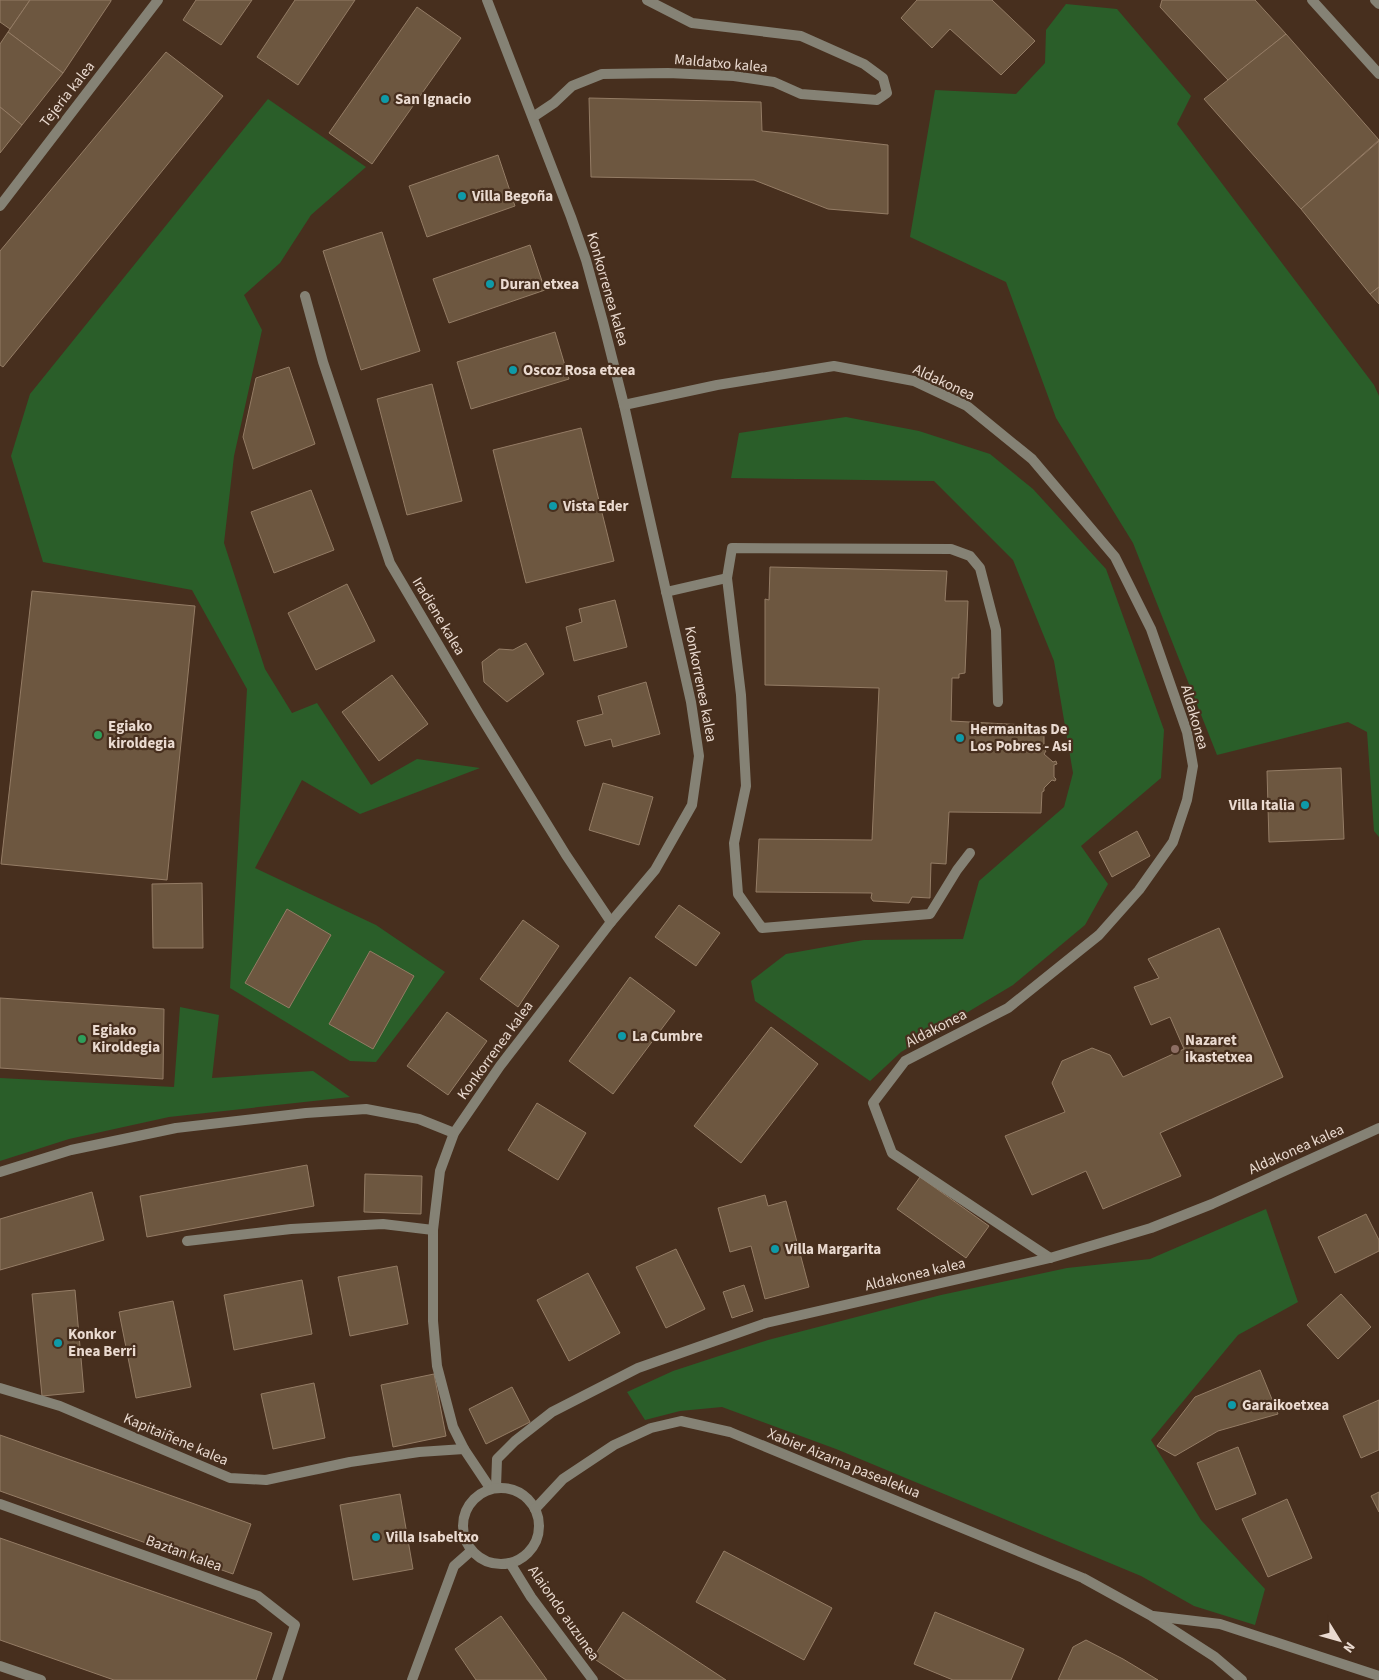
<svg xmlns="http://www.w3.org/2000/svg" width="1379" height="1680" font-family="'Source Sans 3',sans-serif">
  <rect width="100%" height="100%" fill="#472f1e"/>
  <!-- green -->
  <g fill="#2a5e29">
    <path d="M1066,4L1117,9L1191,96L1177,124L1374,385L1379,396V837L1374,831L1367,732L1348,722L1217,755L1133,543L1056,418L1006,282L910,237L935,90L1016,94L1045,63L1046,30Z"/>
    <path d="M268,99L366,167L311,215L280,263L244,295L262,330L234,456L224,543L265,669L292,713L317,703L371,785L417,759L480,768L360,814L302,780L255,868L376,925L445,972L376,1062L350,1061L230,988L247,689L192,590L43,562L11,456L30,394Z"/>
    <path d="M846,417L919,431L990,454L1033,489L1106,569L1164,730L1161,778L1081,846L1108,884L1085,925L1013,985L901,1052L870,1081L755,1001L751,981L786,954L864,940L963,939L979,881L1064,807L1073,773L1054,661L1013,560L934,481L731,478L739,433Z"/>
    <path d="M180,1007L219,1015L212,1078L313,1071L350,1097L169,1117L69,1139L0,1161V1078L174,1087Z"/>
    <path d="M1266,1209L1298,1302L1238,1335L1151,1440L1201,1520L1265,1589L1255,1625L1194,1606L1141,1576L836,1449L722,1407L680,1411L645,1420L627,1392L673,1371L768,1340L941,1295L1067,1268L1150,1259Z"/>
  </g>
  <!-- building -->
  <g fill="#6d5740" stroke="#947c65">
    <path d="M0,0H30L10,29L0,22Z"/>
    <path d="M30,0H111V1L63,73L8,32Z"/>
    <path d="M196,0H252L221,45L183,20Z"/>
    <path d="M295,0H355L298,85L257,57Z"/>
    <path d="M917,0H992L1035,41L1001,75L950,29L932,48L901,18Z"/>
    <path d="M1162,0H1255L1286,34L1228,80L1160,7Z"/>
    <path d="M417,7L461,38L372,164L329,133Z"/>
    <path d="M8,32L63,73L22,125L0,107V44Z"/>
    <path d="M1286,34L1379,140L1301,209L1204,99Z"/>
    <path d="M166,52L223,96L3,367L0,365V251Z"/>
    <path d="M589,98L761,102L762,131L888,145V214L828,209L754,180L591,177Z"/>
    <path d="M0,107L22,125L0,153Z"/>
    <path d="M1379,141V287L1370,294L1301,209Z"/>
    <path d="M498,155L515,206L427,237L409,186Z"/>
    <path d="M382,232L420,351L361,370L323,251Z"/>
    <path d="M530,245L545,290L449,323L433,279Z"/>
    <path d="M1379,287V304L1370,294Z"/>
    <path d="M555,332L569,379L471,409L457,362Z"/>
    <path d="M289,367L315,444L253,469L243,437L256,378Z"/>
    <path d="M432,384L462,501L407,515L377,399Z"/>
    <path d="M581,428L614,561L526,583L493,450Z"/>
    <path d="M311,490L334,550L274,573L251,512Z"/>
    <path d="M770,567L947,571L945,601H968L965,673L959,674V678H952L951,721L1044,726V749L1046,751L1044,754L1053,762L1056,761L1057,764L1054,765V777L1056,779L1055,781L1052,780L1044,788V791L1042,792L1041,813L949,812L946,864L931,863L930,898L912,897L909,903L873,901L871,898L872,893L756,892L759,839L872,840L879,688L765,685V599L769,600Z"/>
    <path d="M347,584L375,641L316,670L288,613Z"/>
    <path d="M32,591L195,606L167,880L1,864Z"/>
    <path d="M615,600L627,647L574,661L566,627L582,622L579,609Z"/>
    <path d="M526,643L544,674L507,702L484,682L482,662L499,649L513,650Z"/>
    <path d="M392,675L428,724L379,761L342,712Z"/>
    <path d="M646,682L660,734L613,747L611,739L585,746L577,721L603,714L598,696Z"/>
    <path d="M1341,768L1344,839L1269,842L1267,771Z"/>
    <path d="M603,783L653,797L639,845L589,830Z"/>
    <path d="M1137,831L1150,856L1112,877L1099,852Z"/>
    <path d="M202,883L203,948H153L152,884Z"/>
    <path d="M679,905L720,933L696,966L655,937Z"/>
    <path d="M287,909L331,935L289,1008L245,983Z"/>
    <path d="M523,920L559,946L518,1007L480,979Z"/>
    <path d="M1219,928L1283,1077L1160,1133L1181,1176L1103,1209L1086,1171L1032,1195L1005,1136L1065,1112L1052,1083L1062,1061L1092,1048L1110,1055L1123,1077L1184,1049L1170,1017L1151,1025L1134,987L1159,978L1148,959Z"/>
    <path d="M370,951L414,976L373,1049L329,1024Z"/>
    <path d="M630,977L675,1011L613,1094L569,1061Z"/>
    <path d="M0,998L164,1009L163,1079L0,1068Z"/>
    <path d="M447,1012L487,1041L448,1095L407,1066Z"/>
    <path d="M771,1027L818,1064L741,1163L694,1126Z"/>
    <path d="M537,1103L586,1133L558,1180L508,1150Z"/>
    <path d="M307,1165L314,1206L147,1237L140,1196Z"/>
    <path d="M365,1174L422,1176L421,1214L364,1212Z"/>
    <path d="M920,1177L989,1226L966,1258L897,1209Z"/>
    <path d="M92,1192L104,1240L0,1270V1219Z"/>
    <path d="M765,1195L768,1206L786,1201L809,1287L765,1299L751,1246L730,1252L718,1208Z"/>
    <path d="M1366,1214L1379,1240V1251L1335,1273L1318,1237Z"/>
    <path d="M676,1249L705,1309L666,1328L636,1267Z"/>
    <path d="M397,1266L408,1324L350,1336L338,1277Z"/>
    <path d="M588,1273L620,1333L569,1361L537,1300Z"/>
    <path d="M302,1280L312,1334L234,1350L224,1295Z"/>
    <path d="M744,1285L753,1311L732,1318L723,1292Z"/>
    <path d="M75,1290L84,1392L42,1396L32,1294Z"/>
    <path d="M1341,1294L1371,1327L1338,1359L1307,1325Z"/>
    <path d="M173,1301L191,1387L136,1398L119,1312Z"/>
    <path d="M1260,1370L1278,1414L1218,1431L1175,1456L1157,1446L1195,1397Z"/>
    <path d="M434,1374L446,1436L393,1447L381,1385Z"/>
    <path d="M314,1383L325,1438L273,1449L261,1394Z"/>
    <path d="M512,1387L530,1422L486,1444L469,1409Z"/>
    <path d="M1379,1400V1450L1361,1458L1343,1416Z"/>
    <path d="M0,1435L251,1524L233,1574L0,1491Z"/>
    <path d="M1238,1447L1256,1494L1216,1510L1197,1463Z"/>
    <path d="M1379,1492V1512L1371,1496Z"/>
    <path d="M400,1494L413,1569L353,1580L340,1505Z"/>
    <path d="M1287,1499L1312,1558L1268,1577L1242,1519Z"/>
    <path d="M0,1538L272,1633L256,1680H114L0,1640Z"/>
    <path d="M724,1551L832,1608L804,1660L696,1602Z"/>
    <path d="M623,1612L726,1680H626L593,1658Z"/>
    <path d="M935,1612L1024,1649L1011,1680H953L914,1664Z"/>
    <path d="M501,1616L547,1680H476L455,1649Z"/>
    <path d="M1086,1640L1123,1659L1158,1680H1058L1073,1647Z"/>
  </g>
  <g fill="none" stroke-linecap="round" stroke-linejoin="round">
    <!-- service -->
    <g stroke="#858275" stroke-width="10">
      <path d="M533,117L554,103L572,86L602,74L668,73L734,76L774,82L801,94L877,100L887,93L883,78L864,64L801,36L692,23L647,0"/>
      <path d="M666,592L727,578"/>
      <path d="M970,853L957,870L930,914L762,928L738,894L734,843L746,786L741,695L727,578L732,548L951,549L970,556L980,568L996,630L998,702"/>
    </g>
    <!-- minor -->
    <g stroke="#858275" stroke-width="10">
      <path d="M487,0L571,217L586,260L603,322L624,405L691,702L699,756L692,805L655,870L611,922L500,1066L454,1133L440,1171L433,1230V1321L437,1366L453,1427L464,1449L490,1488"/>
      <path d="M0,206L158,0"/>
      <path d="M305,296L323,362L390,563L478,712L566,855L611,922"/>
      <path d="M624,405L717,385L834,366L914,381L967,406L1032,459L1115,557L1151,629L1187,732L1193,766L1187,800L1173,842L1139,890L1099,935L1008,1008L905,1061L873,1103L892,1153L1050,1258"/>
      <path d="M0,1172L71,1150L176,1128L306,1113L366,1109L419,1119L454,1133"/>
      <path d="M187,1241L291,1229L383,1224L433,1230"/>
      <path d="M0,1388L60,1406L230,1478L266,1480L350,1462L419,1452L464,1449"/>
      <path d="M496,1487L497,1459L515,1441L552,1412L638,1368L766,1323L1050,1258L1151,1228L1212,1204L1379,1128"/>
      <circle cx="501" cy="1526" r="38"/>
      <path d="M0,1504L258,1596L295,1625L277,1680"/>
      <path d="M535,1509L563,1479L614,1445L651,1428L681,1421L730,1432L1083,1578L1150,1615L1215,1657L1242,1680"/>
      <path d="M510,1563L531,1597L593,1680"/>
      <path d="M1153,1616L1220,1624L1379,1676"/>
      <path d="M0,1666L41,1680"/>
      <path d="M412,1680L454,1566L471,1551"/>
    </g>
    <!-- tertiary -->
    <g stroke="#858275" stroke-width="10">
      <path d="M1312,0L1379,74"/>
      <path d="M1375,0L1379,4"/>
    </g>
  </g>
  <!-- markers -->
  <g fill="#0f9aa8" stroke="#472f1e" stroke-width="2">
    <circle cx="385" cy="99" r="5"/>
    <circle cx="462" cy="196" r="5"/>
    <circle cx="490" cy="284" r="5"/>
    <circle cx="513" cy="370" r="5"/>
    <circle cx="553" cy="506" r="5"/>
    <circle cx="960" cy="738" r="5"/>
    <circle cx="1305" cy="805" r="5"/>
    <circle cx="622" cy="1036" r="5"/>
    <circle cx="775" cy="1249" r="5"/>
    <circle cx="58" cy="1343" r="5"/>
    <circle cx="1232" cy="1405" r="5"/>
    <circle cx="376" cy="1537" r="5"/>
  </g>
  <g fill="#2e9e5b" stroke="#472f1e" stroke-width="2">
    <circle cx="98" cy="735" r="5"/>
    <circle cx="82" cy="1039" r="5"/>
  </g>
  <circle fill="#8d6e63" stroke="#472f1e" stroke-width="2" cx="1175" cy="1049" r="5"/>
  <g text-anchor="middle" stroke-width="4.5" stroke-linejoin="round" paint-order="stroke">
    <!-- street labels -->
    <g font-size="15" fill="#eadad0" stroke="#472f1e">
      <text transform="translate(721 63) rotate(5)" y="5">Maldatxo kalea</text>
      <text transform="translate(67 94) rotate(-52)" y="5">Tejeria kalea</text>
      <text transform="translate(608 289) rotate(74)" y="5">Konkorrenea kalea</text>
      <text transform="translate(944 382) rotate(25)" y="5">Aldakonea</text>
      <text transform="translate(439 616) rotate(59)" y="5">Iradiene kalea</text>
      <text transform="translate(701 684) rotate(79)" y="5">Konkorrenea kalea</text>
      <text transform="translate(1195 717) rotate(74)" y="5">Aldakonea</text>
      <text transform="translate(936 1028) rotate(-27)" y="5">Aldakonea</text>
      <text transform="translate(495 1050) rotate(-54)" y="5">Konkorrenea kalea</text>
      <text transform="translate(1296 1149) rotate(-24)" y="5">Aldakonea kalea</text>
      <text transform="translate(915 1274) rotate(-13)" y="5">Aldakonea kalea</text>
      <text transform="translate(176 1439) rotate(23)" y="5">Kapitaiñene kalea</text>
      <text transform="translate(844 1463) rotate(22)" y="5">Xabier Aizarna pasealekua</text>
      <text transform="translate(184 1553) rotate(20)" y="5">Baztan kalea</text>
      <text transform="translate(564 1613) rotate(55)" y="5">Alaiondo auzunea</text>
    </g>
    <!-- poi labels -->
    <g font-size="15" font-weight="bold" fill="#eadad0" stroke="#472f1e" text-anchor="start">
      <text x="395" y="104">San Ignacio</text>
      <text x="472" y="201">Villa Begoña</text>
      <text x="500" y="289">Duran etxea</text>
      <text x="523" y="375">Oscoz Rosa etxea</text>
      <text x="563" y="511">Vista Eder</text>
      <text x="108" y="731">Egiako<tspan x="108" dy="17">kiroldegia</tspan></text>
      <text x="970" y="734">Hermanitas De<tspan x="970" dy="17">Los Pobres - Asi</tspan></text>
      <text x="1295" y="810" text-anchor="end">Villa Italia</text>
      <text x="92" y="1035">Egiako<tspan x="92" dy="17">Kiroldegia</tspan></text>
      <text x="632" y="1041">La Cumbre</text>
      <text x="1185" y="1045">Nazaret<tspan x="1185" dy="17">ikastetxea</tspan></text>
      <text x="785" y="1254">Villa Margarita</text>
      <text x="68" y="1339">Konkor<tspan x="68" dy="17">Enea Berri</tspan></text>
      <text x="1242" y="1410">Garaikoetxea</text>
      <text x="386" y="1542">Villa Isabeltxo</text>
    </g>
  </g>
  <!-- north arrow -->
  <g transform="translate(1339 1640) rotate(127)" stroke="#472f1e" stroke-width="4" paint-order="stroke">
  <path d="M0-4L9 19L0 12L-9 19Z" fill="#eadad0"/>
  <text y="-8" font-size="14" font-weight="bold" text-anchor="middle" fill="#eadad0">N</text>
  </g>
</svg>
